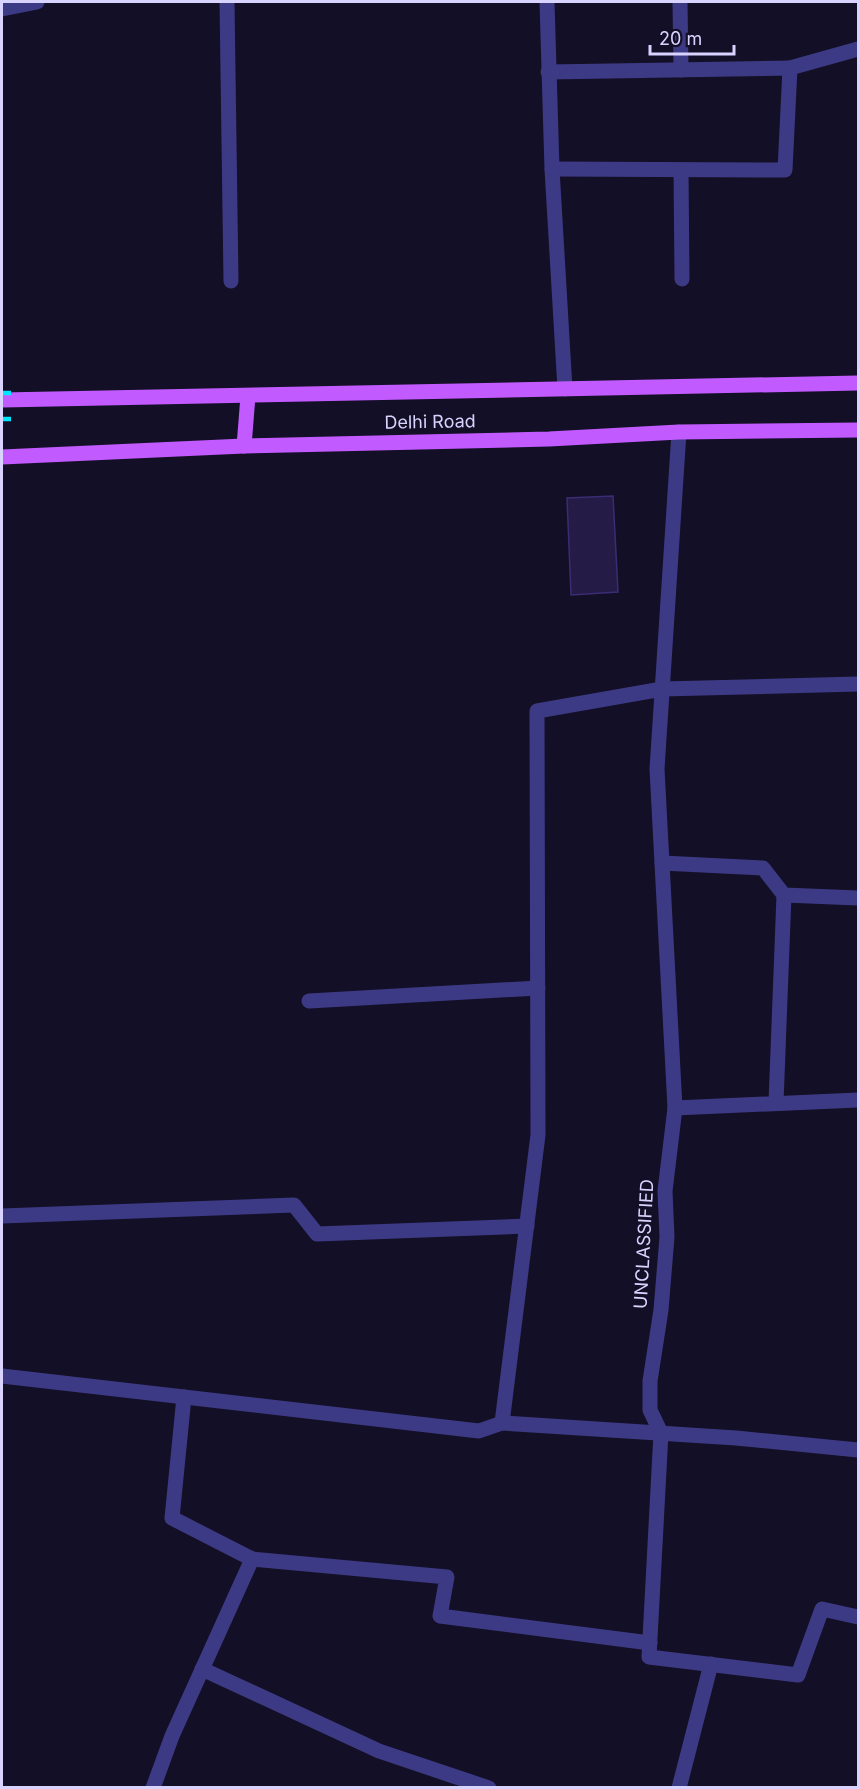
<svg xmlns="http://www.w3.org/2000/svg" width="860" height="1789" font-family="Inter,sans-serif">
  <rect width="100%" height="100%" fill="#130f26"/>
  <!-- building -->
  <path fill="#241b47" stroke="#3b2d73" stroke-width="1.5" d="M613,496L618,592L571,595L567,498Z"/>
  <g fill="none" stroke-linecap="round" stroke-linejoin="round">
    <!-- minor -->
    <g stroke="#3d3a85" stroke-width="15">
      <path d="M227,2L231,281"/>
      <path d="M547,2L552,169L565,389"/>
      <path d="M680,2L681,70"/>
      <path d="M2,9L37,2"/>
      <path d="M790,68L858,49"/>
      <path d="M548,72L790,68L785,170L552,169"/>
      <path d="M681,170L682,279"/>
      <path d="M679,432L657,769L675,1108L858,1100"/>
      <path d="M858,684L662,689L537,711L538,1135L502,1423L736,1438L858,1450"/>
      <path d="M662,863L763,868L784,895L858,898"/>
      <path d="M309,1001L538,988"/>
      <path d="M776,1103L784,895"/>
      <path d="M675,1108L665,1191L667,1237L661,1310L650,1381V1410L661,1433L649,1657L798,1675L822,1609L858,1617"/>
      <path d="M2,1216L294,1205L317,1234L527,1226"/>
      <path d="M2,1376L479,1431L502,1423"/>
      <path d="M184,1397L172,1518L252,1559"/>
      <path d="M202,1669L379,1751L489,1788"/>
      <path d="M153,1788L172,1736L252,1559L447,1577L440,1616L650,1643"/>
      <path d="M679,1788L711,1664"/>
    </g>
    <!-- major -->
    <g stroke="#c25bff" stroke-width="15">
      <path d="M2,400L858,383"/>
      <path d="M244,446L248,396"/>
      <path d="M2,457L244,446L549,439L679,432L858,430"/>
    </g>
    <!-- rail -->
    <g stroke="#00e5ff" stroke-width="4.5" stroke-dasharray="9 8" stroke-linecap="butt">
      <path d="M2,393H15"/>
      <path d="M2,419H15"/>
    </g>
  </g>
  <g text-anchor="middle" stroke-width="5" stroke-linejoin="round" paint-order="stroke">
    <!-- street labels -->
    <g font-size="18" fill="#d9d4ff" stroke="#130f26">
      <text transform="translate(430 422) rotate(-1)" y="6">Delhi Road</text>
      <text transform="translate(644 1244) rotate(-87)" y="6">UNCLASSIFIED</text>
    </g>
  </g>
  <!-- border -->
  <rect width="860" height="1789" fill="none" stroke="#d9d4ff" stroke-width="6"/>
  <!-- scale -->
  <path d="M650 45v9h84v-9" fill="none" stroke="#d9d4ff" stroke-width="3"/>
  <text x="659" y="45" font-size="18" fill="#d9d4ff" stroke="#130f26" stroke-width="4.5" paint-order="stroke">20 m</text>
</svg>
